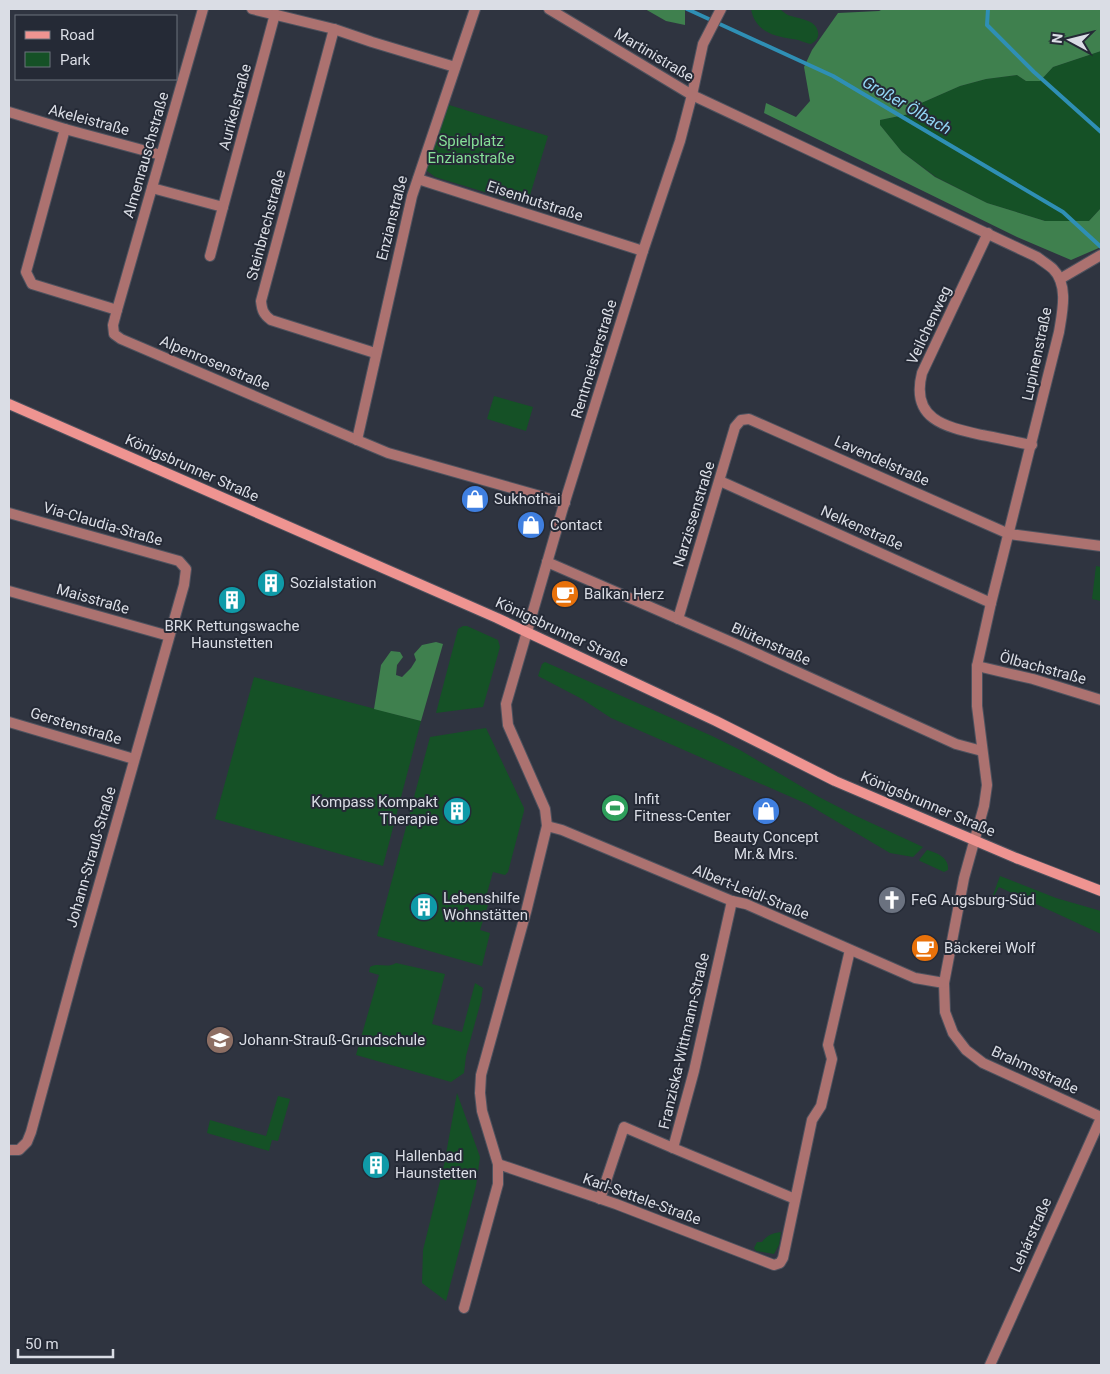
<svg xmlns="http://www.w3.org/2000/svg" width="1110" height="1374" font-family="Roboto,sans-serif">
  <rect width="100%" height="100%" fill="#2f3440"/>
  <!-- green -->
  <g fill="#155126">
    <path d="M751,9C759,9 771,6 779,9C782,10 785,14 788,15C798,19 816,19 818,32C819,38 816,41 811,44C804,43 799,39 792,39C773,36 755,31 751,9Z"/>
    <path d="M1101,51V208L1089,221H1045L987,203L936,177L902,152L880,125V120L914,113L919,104L960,86L986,79L1017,75L1026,81H1040L1053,67Z"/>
    <path d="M446,104L548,136L527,205L435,177L426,170V164Z"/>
    <path d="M494,396L533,407L526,431L487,419Z"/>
    <path d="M1096,566L1101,567V601L1092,599Z"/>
    <path d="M463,626H467L498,640L500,647L483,707L436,713L458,629Z"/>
    <path d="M545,662L712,736L740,750L819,797L854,815L923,847L913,857L890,853L807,804L611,718L582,699L538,676L542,664Z"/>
    <path d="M254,677L421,721L383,866L215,819Z"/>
    <path d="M486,728L524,808V811L508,872L505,875L493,872L484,904L488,905L480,930L490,933L482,966L377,936L430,737Z"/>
    <path d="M927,850C938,853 949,858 948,870L944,872L920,861L919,860Z"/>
    <path d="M1000,876L1056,898L1101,911V934L999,887L994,896L993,895Z"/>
    <path d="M396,963L445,974L432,1024L462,1032L475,983L483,988L481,1001L466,1056L464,1073L451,1082L356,1055L379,975L369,972L370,967C378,962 387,969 396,963Z"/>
    <path d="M457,1093L480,1157L476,1186L446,1301L422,1283L423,1250L444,1165Z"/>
    <path d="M278,1096L290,1099L278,1141L272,1140L269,1151L207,1133L210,1120L266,1136Z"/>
    <path d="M781,1232L779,1245L774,1254L756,1251L754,1248L757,1242H762C767,1235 773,1233 781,1232Z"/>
  </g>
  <!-- forest -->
  <g fill="#3f804e">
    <path d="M645,9H685V25L666,21Z"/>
    <path d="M883,9H1101V51L1053,67L1040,81H1026L1017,75L986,79L960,86L919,104L914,113L880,120V125L902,152L935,177L987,203L1045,221H1089L1101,208V247L1071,260L1017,237L764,113L766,103L796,117L810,101L804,67L812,50L838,13L879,11Z"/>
    <path d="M436,642L443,644L421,721L374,709L381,665L391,651L400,652L403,657L397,665L396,675L402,677L411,668L416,660L414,654L422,645Z"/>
  </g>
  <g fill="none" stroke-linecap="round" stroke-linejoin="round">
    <!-- stream -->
    <g stroke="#2f8fb5" stroke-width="4">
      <path d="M687,9L833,76L1063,212L1101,247"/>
      <path d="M988,9L987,25L1034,72L1101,132"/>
    </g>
    <defs>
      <g id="minor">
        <path d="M252,9L334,29L372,42L455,67"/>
        <path d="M549,9L692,95L1037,257C1042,261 1049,265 1053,269C1069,285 1062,313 1059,332L991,603L977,666V706L987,785L984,806L964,878L944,983L945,1012L953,1033L966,1050L983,1063L1101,1117"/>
        <path d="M334,29L261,301C262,310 263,314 271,320L375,353"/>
        <path d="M9,112L65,129L161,155"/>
        <path d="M65,129L26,272L32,284L117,310L113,325L114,334L121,339L357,440L388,453L565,503"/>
        <path d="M418,179L643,251"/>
        <path d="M152,188L223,207L275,14"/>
        <path d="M988,233L922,373C910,420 946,427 982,435C999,438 1015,442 1032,445"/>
        <path d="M210,256L223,207"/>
        <path d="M1060,279L1101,255"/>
        <path d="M117,310L203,9"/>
        <path d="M357,440L412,196L475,9"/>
        <path d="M720,481L991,603"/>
        <path d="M9,513L179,561L186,569L184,585L78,959L31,1132L27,1142L19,1150H9"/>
        <path d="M547,562L738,645L956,744L982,751"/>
        <path d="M9,591L169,636"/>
        <path d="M678,619L735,427L741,420L749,419L1009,534L1101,546"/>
        <path d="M977,666L1033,679L1101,700"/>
        <path d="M9,722L134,759"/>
        <path d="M547,826L562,830L732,901L746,904L915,978L944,983"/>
        <path d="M673,1148L795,1199"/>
        <path d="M498,1164L616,1204L774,1265L780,1263L783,1258L812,1120L821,1106L832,1059L828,1045L850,950"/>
        <path d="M600,1199L624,1127L673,1148L694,1071L732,901"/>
        <path d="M464,1308L498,1184V1164L482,1111L480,1093L481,1075L526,912L547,826L545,809L508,725L506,704L562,511L643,251L680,141L692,95L703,44L721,9"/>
        <path d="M990,1365L1101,1118"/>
      </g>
      <path id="secondary" d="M9,404L497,618L716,721L835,781L1016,858L1101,891"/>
    </defs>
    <!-- minor casing -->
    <use href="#minor" stroke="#4e525e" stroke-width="12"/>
    <!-- secondary casing -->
    <use href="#secondary" stroke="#4e525e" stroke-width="12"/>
    <!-- minor -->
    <use href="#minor" stroke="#ac7270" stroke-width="10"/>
    <!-- secondary -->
    <use href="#secondary" stroke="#ef9491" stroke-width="10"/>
  </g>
  <!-- icons -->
  <defs>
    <symbol id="shop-disc" viewBox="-11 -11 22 22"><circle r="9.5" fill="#3f7fe0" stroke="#252a36"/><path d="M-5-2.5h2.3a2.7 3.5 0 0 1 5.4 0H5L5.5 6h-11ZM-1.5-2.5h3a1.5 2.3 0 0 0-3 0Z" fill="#fff"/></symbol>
    <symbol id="building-disc" viewBox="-11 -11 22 22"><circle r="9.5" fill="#0f9aa8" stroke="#252a36"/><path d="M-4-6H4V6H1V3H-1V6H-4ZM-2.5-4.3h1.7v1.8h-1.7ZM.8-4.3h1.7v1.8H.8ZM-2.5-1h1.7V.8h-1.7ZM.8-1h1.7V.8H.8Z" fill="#fff"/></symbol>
    <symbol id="cafe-disc" viewBox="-11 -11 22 22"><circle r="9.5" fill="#e8710a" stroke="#252a36"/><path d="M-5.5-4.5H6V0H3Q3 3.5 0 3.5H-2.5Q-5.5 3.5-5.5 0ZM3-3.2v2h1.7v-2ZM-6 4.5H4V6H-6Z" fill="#fff"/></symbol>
    <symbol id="stadium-disc" viewBox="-11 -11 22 22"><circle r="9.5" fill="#2e9e5b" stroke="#252a36"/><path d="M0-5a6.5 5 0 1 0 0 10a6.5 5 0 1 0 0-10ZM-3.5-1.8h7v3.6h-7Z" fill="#fff"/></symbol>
    <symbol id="church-disc" viewBox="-11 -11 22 22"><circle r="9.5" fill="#6b7280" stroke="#252a36"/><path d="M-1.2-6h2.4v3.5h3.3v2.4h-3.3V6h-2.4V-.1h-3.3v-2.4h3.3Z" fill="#fff"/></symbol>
    <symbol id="school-disc" viewBox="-11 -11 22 22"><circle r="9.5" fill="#8d6e63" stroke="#252a36"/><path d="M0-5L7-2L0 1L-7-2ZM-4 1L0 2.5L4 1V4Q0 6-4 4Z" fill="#fff"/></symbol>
  </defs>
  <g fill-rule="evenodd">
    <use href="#shop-disc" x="459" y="483" width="32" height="32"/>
    <use href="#shop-disc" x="515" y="509" width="32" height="32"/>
    <use href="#building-disc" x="255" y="567" width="32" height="32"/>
    <use href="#cafe-disc" x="549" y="578" width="32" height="32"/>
    <use href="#building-disc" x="216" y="584" width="32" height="32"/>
    <use href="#stadium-disc" x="599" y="792" width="32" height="32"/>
    <use href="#building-disc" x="441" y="795" width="32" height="32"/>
    <use href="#shop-disc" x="750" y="795" width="32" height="32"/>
    <use href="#church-disc" x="876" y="884" width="32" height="32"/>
    <use href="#building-disc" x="408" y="891" width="32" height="32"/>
    <use href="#cafe-disc" x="909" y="932" width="32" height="32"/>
    <use href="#school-disc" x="204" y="1024" width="32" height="32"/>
    <use href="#building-disc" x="360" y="1149" width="32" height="32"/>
  </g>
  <g text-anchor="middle" stroke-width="4" stroke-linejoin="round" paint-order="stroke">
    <!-- street labels -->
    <g font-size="15" fill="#dadde5" stroke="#252a36">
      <text transform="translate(654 55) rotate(31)" y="5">Martinistraße</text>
      <text transform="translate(235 107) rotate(-75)" y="5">Aurikelstraße</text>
      <text transform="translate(89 120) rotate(15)" y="5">Akeleistraße</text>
      <text transform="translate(146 155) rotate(-74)" y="5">Almenrauschstraße</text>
      <text transform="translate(535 201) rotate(18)" y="5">Eisenhutstraße</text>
      <text transform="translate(392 218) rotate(-76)" y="5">Enzianstraße</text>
      <text transform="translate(266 225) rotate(-75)" y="5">Steinbrechstraße</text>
      <text transform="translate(929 325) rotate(-65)" y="5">Veilchenweg</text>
      <text transform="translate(1037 354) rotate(-78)" y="5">Lupinenstraße</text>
      <text transform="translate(594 359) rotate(-73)" y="5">Rentmeisterstraße</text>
      <text transform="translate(215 363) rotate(23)" y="5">Alpenrosenstraße</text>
      <text transform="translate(882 461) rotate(24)" y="5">Lavendelstraße</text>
      <text transform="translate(192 468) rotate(24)" y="5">Königsbrunner Straße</text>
      <text transform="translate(694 514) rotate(-73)" y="5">Narzissenstraße</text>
      <text transform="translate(103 524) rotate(16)" y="5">Via-Claudia-Straße</text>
      <text transform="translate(862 528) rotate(24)" y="5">Nelkenstraße</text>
      <text transform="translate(93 599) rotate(16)" y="5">Maisstraße</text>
      <text transform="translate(562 632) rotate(25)" y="5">Königsbrunner Straße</text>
      <text transform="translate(771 644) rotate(24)" y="5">Blütenstraße</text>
      <text transform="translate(1043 668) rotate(15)" y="5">Ölbachstraße</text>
      <text transform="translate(76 726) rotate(17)" y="5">Gerstenstraße</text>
      <text transform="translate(928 804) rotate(23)" y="5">Königsbrunner Straße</text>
      <text transform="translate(91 857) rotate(-74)" y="5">Johann-Strauß-Straße</text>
      <text transform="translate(751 892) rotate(22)" y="5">Albert-Leidl-Straße</text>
      <text transform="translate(684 1041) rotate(-77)" y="5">Franziska-Wittmann-Straße</text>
      <text transform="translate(1035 1070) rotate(25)" y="5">Brahmsstraße</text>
      <text transform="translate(642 1199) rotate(20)" y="5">Karl-Settele-Straße</text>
      <text transform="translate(1031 1235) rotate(-66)" y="5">Lehárstraße</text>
    </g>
    <!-- park labels -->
    <g font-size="15" fill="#85df97" stroke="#252a36">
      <text x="471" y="146">Spielplatz<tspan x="471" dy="17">Enzianstraße</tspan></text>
    </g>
    <!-- poi labels -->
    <g font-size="15" fill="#dadde5" stroke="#252a36" text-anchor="start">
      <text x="494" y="504">Sukhothai</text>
      <text x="550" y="530">Contact</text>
      <text x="290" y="588">Sozialstation</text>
      <text x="584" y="599">Balkan Herz</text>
      <text x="232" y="631" text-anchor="middle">BRK Rettungswache<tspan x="232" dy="17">Haunstetten</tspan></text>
      <text x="634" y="804">Infit<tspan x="634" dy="17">Fitness-Center</tspan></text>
      <text x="438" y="807" text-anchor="end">Kompass Kompakt<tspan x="438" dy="17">Therapie</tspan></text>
      <text x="766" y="842" text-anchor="middle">Beauty Concept<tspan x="766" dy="17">Mr.&amp; Mrs.</tspan></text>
      <text x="443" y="903">Lebenshilfe<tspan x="443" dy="17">Wohnstätten</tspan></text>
      <text x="911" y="905">FeG Augsburg-Süd</text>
      <text x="944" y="953">Bäckerei Wolf</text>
      <text x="239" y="1045">Johann-Strauß-Grundschule</text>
      <text x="395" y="1161">Hallenbad<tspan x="395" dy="17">Haunstetten</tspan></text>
    </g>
    <!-- water labels -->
    <g font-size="16" font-style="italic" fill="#93d7f6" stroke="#252a36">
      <text transform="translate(907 105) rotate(30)" y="6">Großer Ölbach</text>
    </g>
  </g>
  <!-- border -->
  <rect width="1110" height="1374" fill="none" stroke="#dadde5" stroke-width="20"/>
  <!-- legend -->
  <rect x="15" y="15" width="162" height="65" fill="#252a36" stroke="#6d727c"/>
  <rect x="25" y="31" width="25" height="8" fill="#ef9491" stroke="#6d727c"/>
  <text x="60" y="40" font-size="15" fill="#dadde5">Road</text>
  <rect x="25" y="52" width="25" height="15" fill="#155126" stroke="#6d727c"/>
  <text x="60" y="65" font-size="15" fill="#dadde5">Park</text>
  <!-- north arrow -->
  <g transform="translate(1070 40) rotate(277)" stroke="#252a36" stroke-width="4" paint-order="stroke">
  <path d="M0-4L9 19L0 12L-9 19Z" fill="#dadde5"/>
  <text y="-8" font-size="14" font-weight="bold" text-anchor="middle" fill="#dadde5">N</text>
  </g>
  <!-- scale -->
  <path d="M18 1349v8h95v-8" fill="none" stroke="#dadde5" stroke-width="2.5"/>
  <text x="25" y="1349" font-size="15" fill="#dadde5" stroke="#252a36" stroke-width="4" paint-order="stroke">50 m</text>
</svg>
